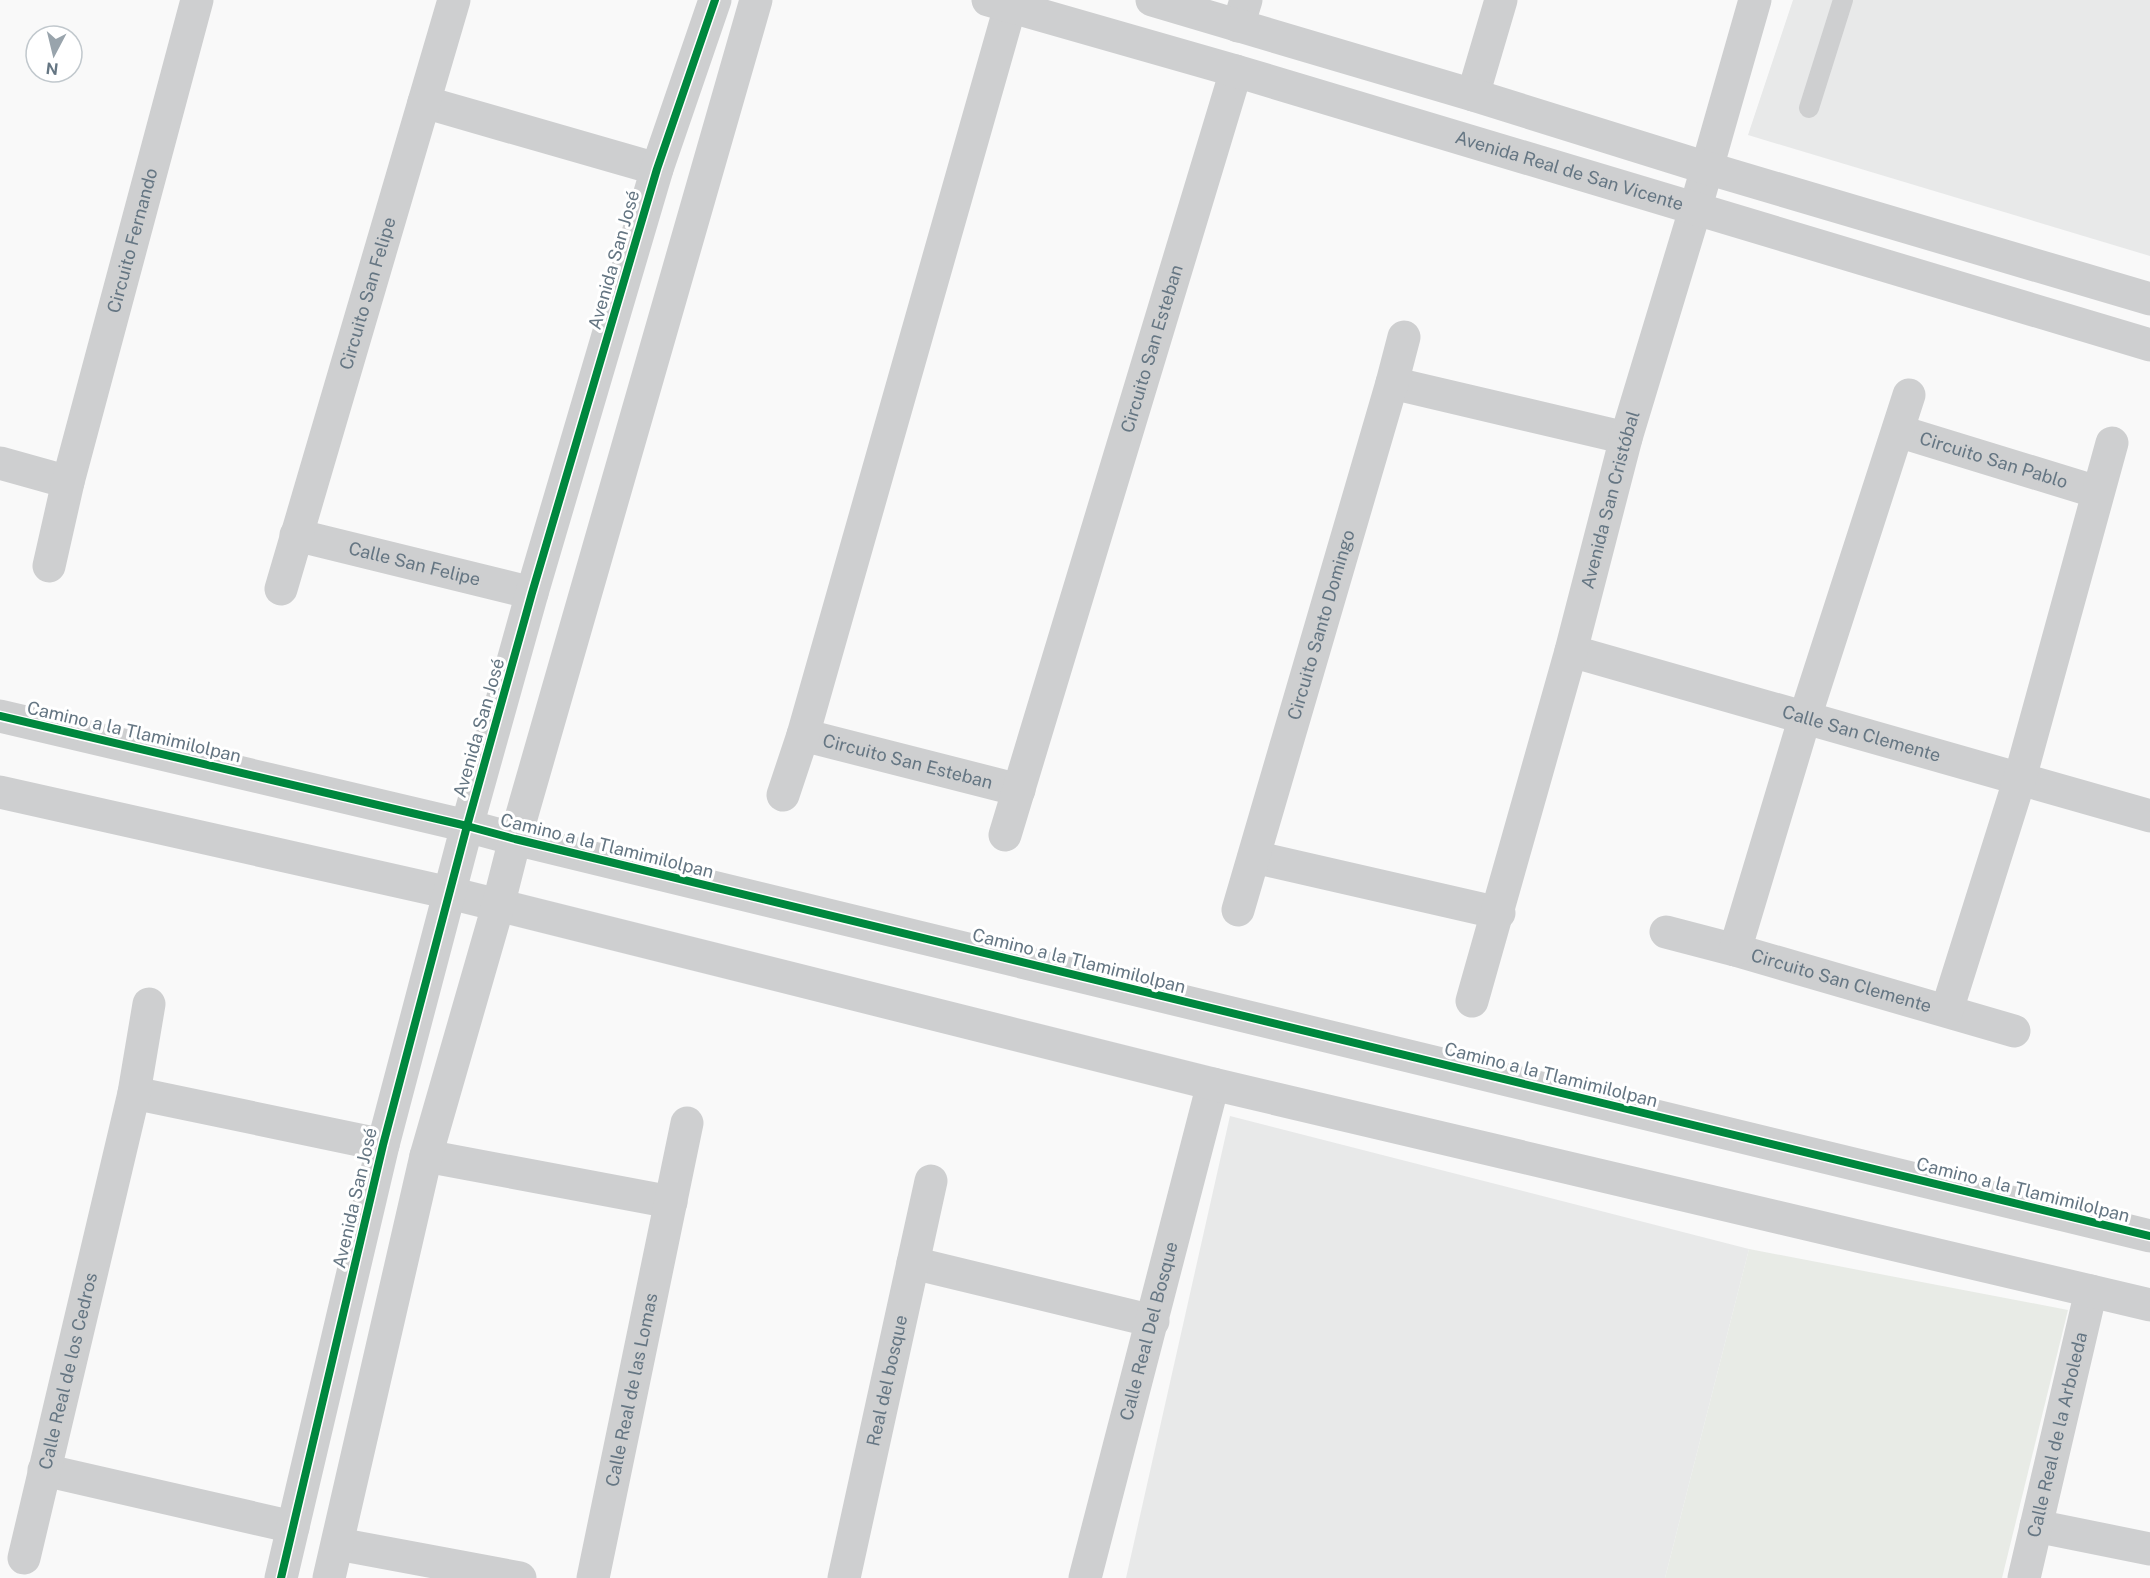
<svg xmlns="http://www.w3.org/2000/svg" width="2150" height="1578" font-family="'Public Sans',sans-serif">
  <rect width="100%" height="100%" fill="#f9f9f9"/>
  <!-- built -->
  <g fill="#e8e9e9">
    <path d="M1793,0H2150V256L1748,135Z"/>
    <path d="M1230,1116L1749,1249L1665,1578H1126Z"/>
  </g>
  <!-- green -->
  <path fill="#e8ebe6" d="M1749,1249L2068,1310L2002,1578H1665Z"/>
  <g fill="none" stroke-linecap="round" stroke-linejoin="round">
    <!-- service -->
    <path stroke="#cecfd0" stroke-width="20" d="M1809,108L1843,0"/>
    <!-- minor -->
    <g stroke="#cecfd0" stroke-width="33">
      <path d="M1238,26L1246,0"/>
      <path d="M1473,95L1501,0"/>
      <path d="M424,102L657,169"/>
      <path d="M1392,383L1626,438"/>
      <path id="s1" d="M1898,431L2097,492"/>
      <path d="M0,463L68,482"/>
      <path id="s2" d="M296,535L532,593"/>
      <path id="s3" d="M49,566L68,482L197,0"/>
      <path id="s4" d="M281,589L454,0"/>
      <path id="s5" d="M1571,651L2150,816"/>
      <path id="s6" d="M803,735L1019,790"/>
      <path d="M783,795L803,735L1010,7"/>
      <path id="s7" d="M1005,835L1236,71"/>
      <path d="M1254,857L1499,913"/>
      <path id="s8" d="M1238,910L1392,383L1404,337"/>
      <path id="s9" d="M1666,932L1735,950L2014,1031"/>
      <path d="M1735,950L1805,717L1909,395"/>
      <path id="s10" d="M1472,1001L1571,651L1626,438L1695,210L1755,0"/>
      <path d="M1947,1010L2020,778L2112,443"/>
      <path d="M134,1093L383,1145"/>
      <path d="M426,1156L671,1202"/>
      <path d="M913,1263L1153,1321"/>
      <path d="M44,1470L293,1527"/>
      <path d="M2036,1526L2150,1549"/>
      <path d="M338,1544L520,1578"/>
      <path id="s11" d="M24,1558L134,1093L149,1004"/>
      <path id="s12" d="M593,1578L687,1123"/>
      <path id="s13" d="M844,1578L931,1181"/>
      <path id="s14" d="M1085,1578L1213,1084"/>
      <path id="s15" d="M2024,1578L2091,1291"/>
    </g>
    <!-- tertiary -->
    <g stroke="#cecfd0" stroke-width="33">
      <path id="s16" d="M988,0L1236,71L2150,345"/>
      <path d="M1152,0L1473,95L1707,168L2150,299"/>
      <path d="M0,716L467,826L515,839L2150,1236"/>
      <path d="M0,792L450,893L1213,1084L2150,1305"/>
      <path d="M281,1578L383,1145L467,826L532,593L657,169L715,0"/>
      <path d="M329,1578L426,1156L498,906L515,839L756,0"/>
    </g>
    <defs>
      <g id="cycleway">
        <path d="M0,716L467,826L515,839L2150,1236"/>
        <path d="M281,1578L383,1145L467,826L532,593L657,169L715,0"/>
      </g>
    </defs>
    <!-- cycleway casing -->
    <use href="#cycleway" stroke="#fff" stroke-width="11"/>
    <!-- cycleway -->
    <use href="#cycleway" stroke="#00873e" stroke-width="8"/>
  </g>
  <g text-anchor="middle" stroke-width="6" stroke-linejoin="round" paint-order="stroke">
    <!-- street labels -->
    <g font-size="18" fill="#657683" stroke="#fff">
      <text dy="6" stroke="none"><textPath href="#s16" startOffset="606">Avenida Real de San Vicente</textPath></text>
      <text dy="6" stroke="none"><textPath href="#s3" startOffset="336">Circuito Fernando</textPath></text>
      <text transform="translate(614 260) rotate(-74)" y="6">Avenida San José</text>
      <text dy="6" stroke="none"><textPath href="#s4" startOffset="308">Circuito San Felipe</textPath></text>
      <text dy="6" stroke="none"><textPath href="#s7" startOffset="508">Circuito San Esteban</textPath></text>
      <text dy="6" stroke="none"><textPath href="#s1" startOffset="100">Circuito San Pablo</textPath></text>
      <text dy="6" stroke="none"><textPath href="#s10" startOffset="520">Avenida San Cristóbal</textPath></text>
      <text dy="6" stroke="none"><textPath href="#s2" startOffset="122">Calle San Felipe</textPath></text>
      <text dy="6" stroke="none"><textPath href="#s8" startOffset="297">Circuito Santo Domingo</textPath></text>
      <text transform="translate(479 728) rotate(-74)" y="6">Avenida San José</text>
      <text transform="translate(134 732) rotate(13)" y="6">Camino a la Tlamimilolpan</text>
      <text dy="6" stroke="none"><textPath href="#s5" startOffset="302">Calle San Clemente</textPath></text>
      <text dy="6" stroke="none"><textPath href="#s6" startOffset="108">Circuito San Esteban</textPath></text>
      <text transform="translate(607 846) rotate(14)" y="6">Camino a la Tlamimilolpan</text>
      <text transform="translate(1079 961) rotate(14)" y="6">Camino a la Tlamimilolpan</text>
      <text dy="6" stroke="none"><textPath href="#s9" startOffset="182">Circuito San Clemente</textPath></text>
      <text transform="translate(1551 1075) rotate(14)" y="6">Camino a la Tlamimilolpan</text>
      <text transform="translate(2023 1190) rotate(14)" y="6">Camino a la Tlamimilolpan</text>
      <text transform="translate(355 1198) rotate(-77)" y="6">Avenida San José</text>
      <text dy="6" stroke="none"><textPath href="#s14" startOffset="255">Calle Real Del Bosque</textPath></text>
      <text dy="6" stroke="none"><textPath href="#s11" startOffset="192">Calle Real de los Cedros</textPath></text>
      <text dy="6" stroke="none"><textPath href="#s13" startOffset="202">Real del bosque</textPath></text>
      <text dy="6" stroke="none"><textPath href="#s12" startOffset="192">Calle Real de las Lomas</textPath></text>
      <text dy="6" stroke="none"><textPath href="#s15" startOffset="147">Calle Real de la Arboleda</textPath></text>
    </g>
  </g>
  <!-- north arrow -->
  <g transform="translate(54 54) rotate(187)"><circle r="28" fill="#ffffff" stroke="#c1c8cd" stroke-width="1.5"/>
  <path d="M0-4.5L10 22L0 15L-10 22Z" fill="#99a4ac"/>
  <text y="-9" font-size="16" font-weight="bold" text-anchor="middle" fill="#657683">N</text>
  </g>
</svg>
